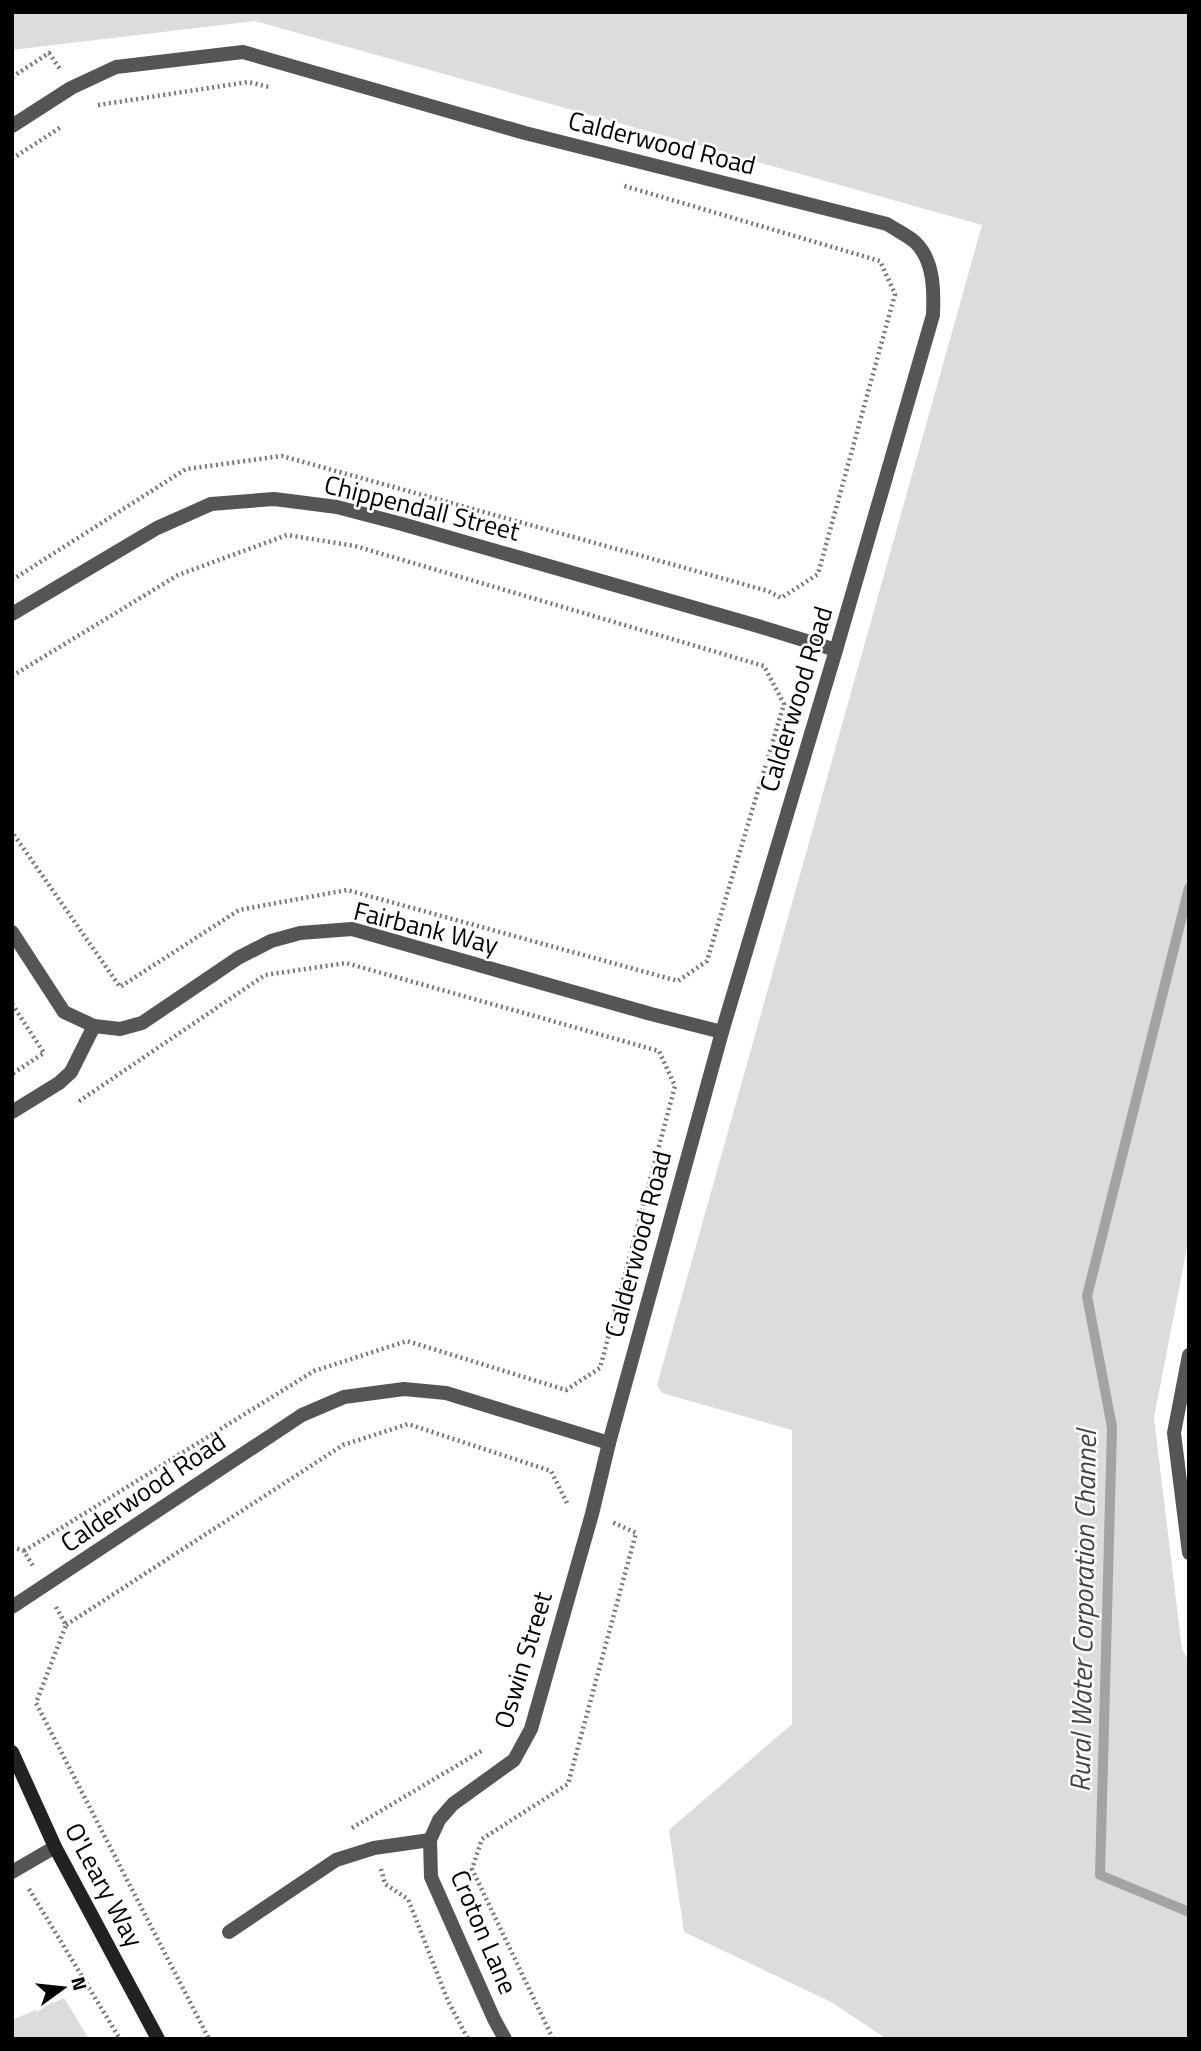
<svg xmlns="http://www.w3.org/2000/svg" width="1201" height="2051" font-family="'Titillium Web',sans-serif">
  <rect width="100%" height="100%" fill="#fff"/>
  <!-- green -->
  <g fill="#dcdcdc">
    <path d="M12,12H1189V1237L1154,1418L1182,1649L1189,1661V2039H887L831,2002L684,1932L669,1830L792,1724V1430L662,1393L657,1385L982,225L255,21L12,50Z"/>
    <path d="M64,1998L89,2039H12V2020Z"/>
  </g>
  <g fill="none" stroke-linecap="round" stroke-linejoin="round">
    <!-- stream -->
    <path stroke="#a3a3a3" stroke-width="10" d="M1189,888L1087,1296L1112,1427L1100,1875L1189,1912"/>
    <!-- path -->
    <g stroke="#777" stroke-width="4.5" stroke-dasharray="2 3.5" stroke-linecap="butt">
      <path d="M12,77L49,53L60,69"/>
      <path d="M98,105L248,82L269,87"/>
      <path d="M12,159L61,127"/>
      <path d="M12,580L186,469L282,456L768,591L781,598L818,574L895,294L880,261L621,185"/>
      <path d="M12,676L178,575L287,535L355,546L764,666L784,704L707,961L678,981L347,890L239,910L120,987L12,832"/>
      <path d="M12,1004L44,1053L12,1074"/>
      <path d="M12,1547L24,1551L33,1566"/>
      <path d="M24,1551L314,1371L407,1341L566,1390L600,1368L675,1086L659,1051L346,963L265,975L78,1102"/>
      <path d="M56,1607L66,1625L36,1703L209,2039"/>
      <path d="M66,1625L343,1445L408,1424L551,1471L568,1505"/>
      <path d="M352,1828L483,1750"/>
      <path d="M381,1869L385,1884L408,1899L448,2001L468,2039"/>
      <path d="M29,1889L120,2039"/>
      <path d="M553,2039L472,1869L482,1839L568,1784L636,1533L612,1522"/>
    </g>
    <!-- lane -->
    <g stroke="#555" stroke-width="14">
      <path d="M12,1112L59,1083L71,1072L94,1026"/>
      <path d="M229,1932L336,1860L374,1848L430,1840"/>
    </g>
    <!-- street -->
    <g stroke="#555" stroke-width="14">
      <path d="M12,126L71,88L116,67L243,52L525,133L887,224C896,230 907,235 915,242C934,260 934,290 933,315L836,650L722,1032L609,1443L446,1393L404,1389L344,1397L302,1415L12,1607"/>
      <path d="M12,614L157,528L211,504L274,499L337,507L402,524L758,626L836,650"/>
      <path d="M12,932L64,1012L94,1026L120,1029L142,1023L238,958L271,941L300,933L352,929L651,1014L722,1032"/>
      <path d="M1189,1355L1174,1433L1189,1553"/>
      <path d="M12,1872L55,1847"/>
      <path d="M505,2039L494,2019L431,1877L430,1840L439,1820L453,1804L514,1760L531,1729L592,1514L609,1443"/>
    </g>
    <!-- secondary -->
    <path stroke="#222" stroke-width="14" d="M12,1752L55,1847L158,2039"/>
  </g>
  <g text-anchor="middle" stroke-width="5" stroke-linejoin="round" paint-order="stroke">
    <!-- street labels -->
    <g font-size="26" fill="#000" stroke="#fff">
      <text transform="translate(662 143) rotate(14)" y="9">Calderwood Road</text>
      <text transform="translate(422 508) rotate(14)" y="9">Chippendall Street</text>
      <text transform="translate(796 699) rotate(-73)" y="9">Calderwood Road</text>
      <text transform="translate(426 928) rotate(14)" y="9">Fairbank Way</text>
      <text transform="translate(638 1244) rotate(-75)" y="9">Calderwood Road</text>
      <text transform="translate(143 1492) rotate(-34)" y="9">Calderwood Road</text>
      <text transform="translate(523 1660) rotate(-73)" y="9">Oswin Street</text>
      <text transform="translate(104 1885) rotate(62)" y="9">O'Leary Way</text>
      <text transform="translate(484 1932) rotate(67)" y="9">Croton Lane</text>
    </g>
    <!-- water labels -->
    <g font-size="28" font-style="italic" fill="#444" stroke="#fff">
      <text transform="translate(1083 1611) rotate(-89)" y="10">Rural Water Corporation Channel</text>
    </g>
  </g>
  <!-- border -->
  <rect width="1201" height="2051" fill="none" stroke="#000000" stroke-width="28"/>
  <!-- north arrow -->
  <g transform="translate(63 1988) rotate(75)" stroke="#ffffff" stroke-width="5" paint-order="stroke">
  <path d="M0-5L12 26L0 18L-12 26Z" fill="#000000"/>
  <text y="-10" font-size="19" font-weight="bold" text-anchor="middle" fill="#000000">N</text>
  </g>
</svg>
